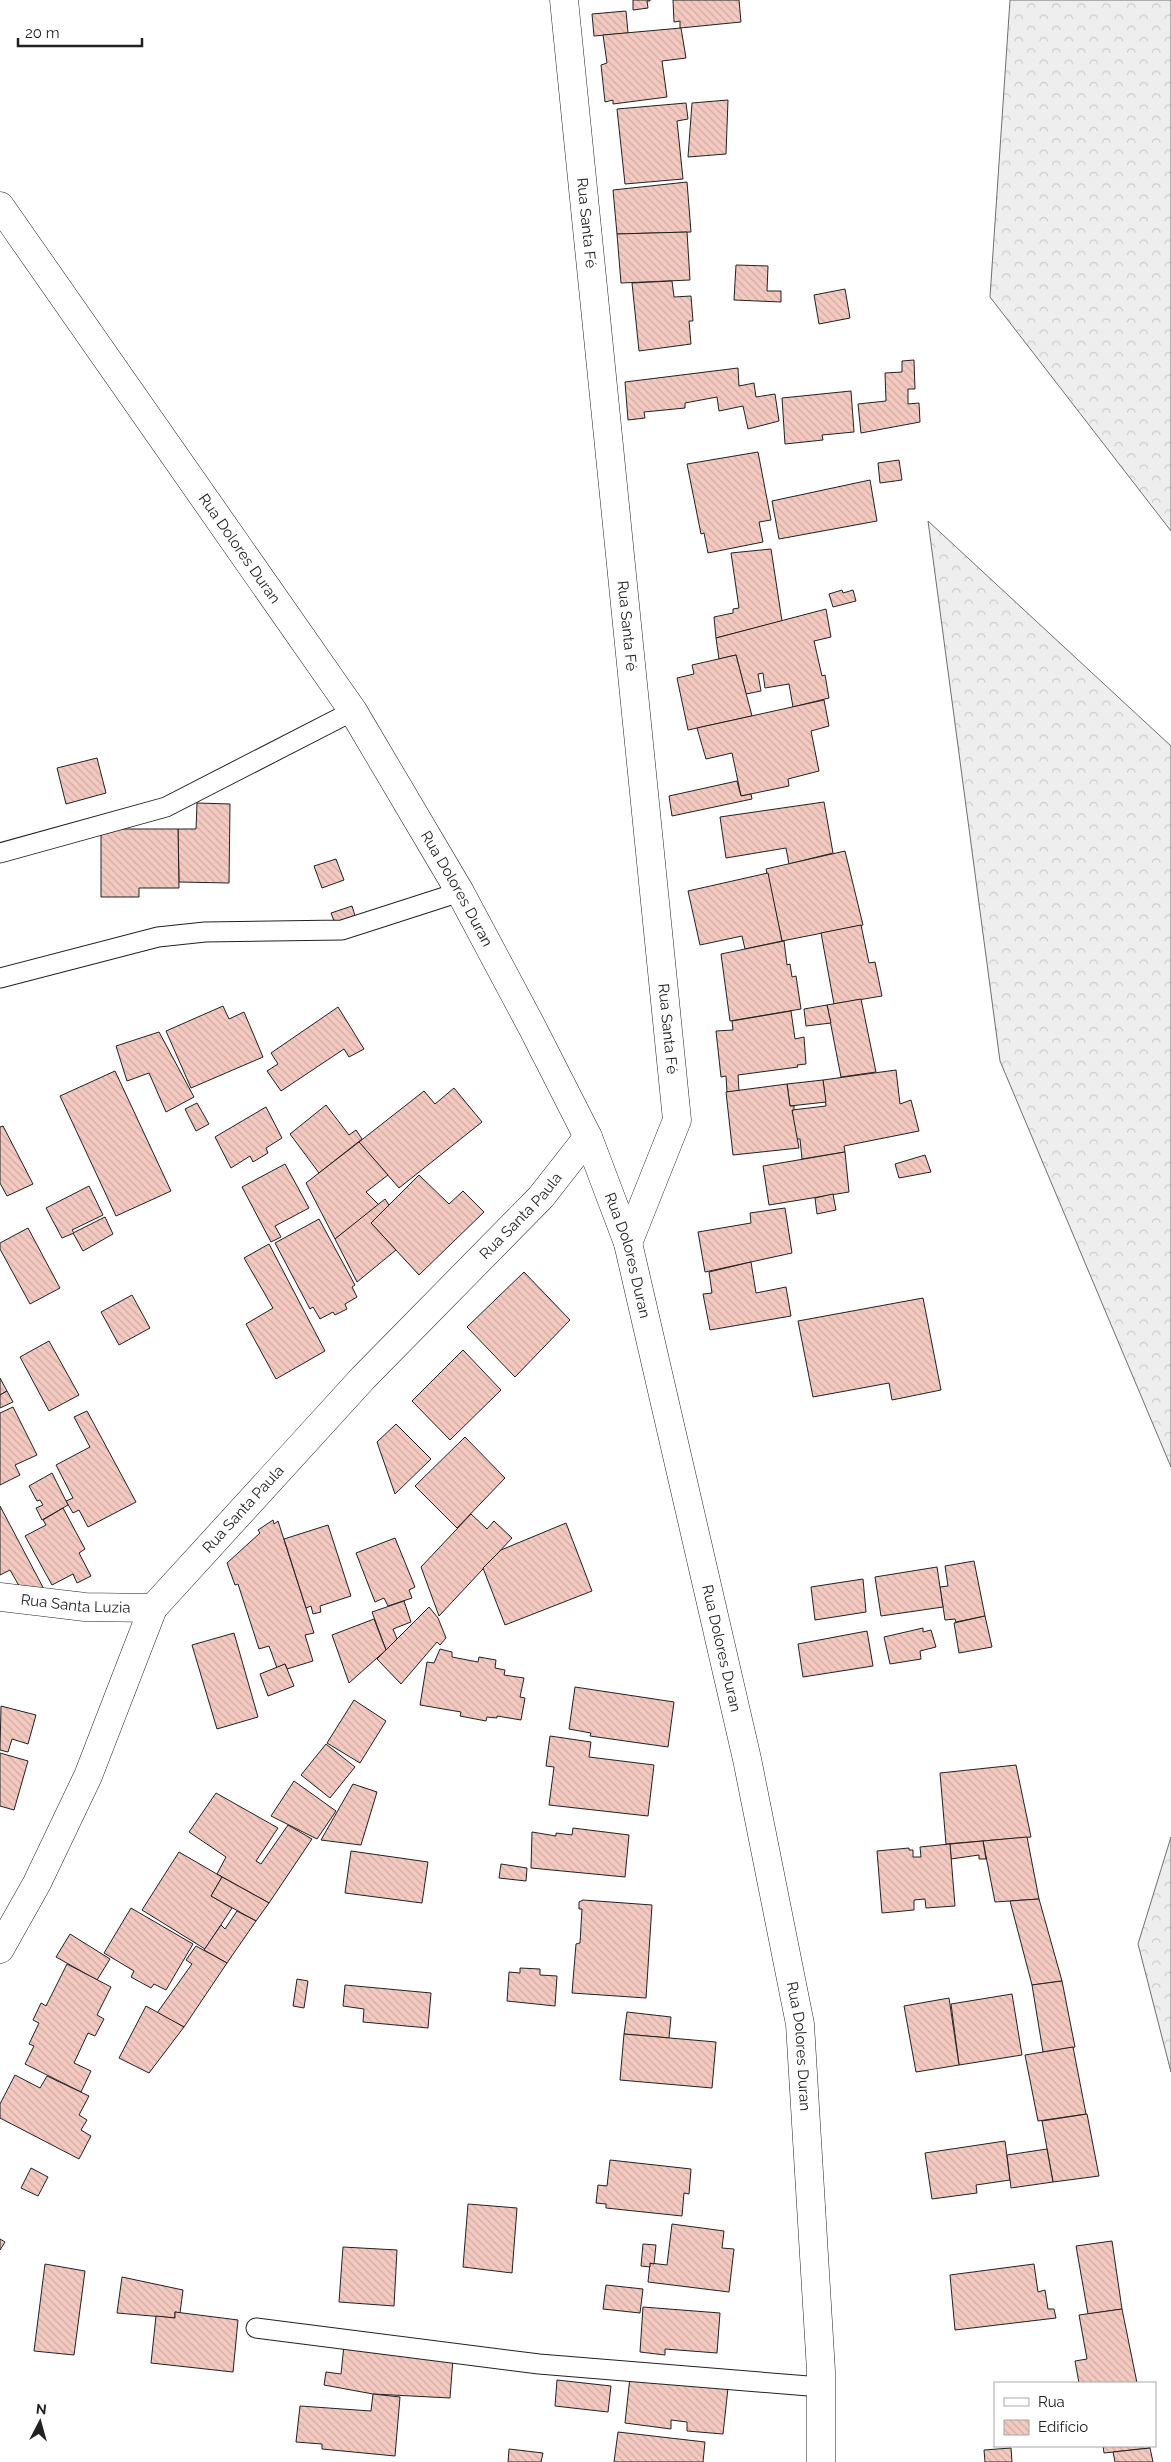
<svg xmlns="http://www.w3.org/2000/svg" width="1171" height="2462" font-family="Raleway,sans-serif">
  <defs>
    <pattern id="forest-crowns" width="20" height="18" patternUnits="userSpaceOnUse" patternTransform="scale(1.25)"><rect width="20" height="18" fill="#eee"/><path d="M2 6a3 3 0 1 1 6 0M12 15a3 3 0 1 1 6 0" fill="none" stroke="#ccc"/></pattern>
    <pattern id="building-back-hatch" width="6" height="6" patternUnits="userSpaceOnUse" patternTransform="scale(1.25)"><rect width="6" height="6" fill="#f3c9c0"/><path d="M-1 5l2 2M0 0l6 6M5-1l2 2" fill="none" stroke="#d0aca5"/></pattern>
  </defs>
  <rect width="100%" height="100%" fill="#fff"/>
  <!-- forest -->
  <g fill="url(#forest-crowns)" stroke="#6f6f6f">
    <path d="M1010,0H1171V531L990,297Z"/>
    <path d="M928,521L1171,746V1467L1000,1061Z"/>
    <path d="M1171,1837V2072L1138,1944Z"/>
  </g>
  <!-- building -->
  <g fill="url(#building-back-hatch)" stroke="#222">
    <path d="M633,0H650V1H647L648,8L633,10Z"/>
    <path d="M673,0H739L741,22L680,28V21L674,22Z"/>
    <path d="M626,11L628,33L594,36L592,14Z"/>
    <path d="M681,28L686,58L662,61L667,97L613,104V100L605,102L601,65L607,63L603,35Z"/>
    <path d="M728,100L726,154L688,157L692,103Z"/>
    <path d="M686,103L688,119L677,121L683,179L625,184L617,109Z"/>
    <path d="M687,182L691,232L617,234L613,190Z"/>
    <path d="M687,232L690,280L621,283L617,234Z"/>
    <path d="M736,265L768,266L767,291H781V302L734,300Z"/>
    <path d="M672,281L674,297L691,296L693,321H689L691,344L639,351L632,283Z"/>
    <path d="M845,289L850,318L819,324L814,295Z"/>
    <path d="M914,360L915,389H908V404L919,403L920,422L861,433L858,404L886,401L885,373L902,372V361Z"/>
    <path d="M738,368L739,386L754,383L756,397L775,394L779,421L748,429L743,406L719,411L717,397L685,403V408L644,412L645,418L628,420L625,382Z"/>
    <path d="M851,391L854,432L822,435L823,440L785,444L782,398Z"/>
    <path d="M758,452L771,520L759,522L763,542L708,553L704,533L701,534L687,464Z"/>
    <path d="M899,460L902,480L880,483L878,463Z"/>
    <path d="M870,480L877,521L779,539L772,501Z"/>
    <path d="M771,549L782,621L716,638L714,617L733,613V609L739,608L731,553Z"/>
    <path d="M842,590L843,593L853,590L856,601L833,607L829,594Z"/>
    <path d="M826,609L831,637L814,641L822,676L825,675L829,698L793,707L789,684L765,688L763,673L758,674L761,691L746,694L736,655L719,659L716,638Z"/>
    <path d="M736,655L752,716L688,730L677,678L694,674L692,665Z"/>
    <path d="M824,700L829,726L811,731L819,771L788,779L789,786L741,796L732,753L706,759L697,728Z"/>
    <path d="M97,758L106,793L66,804L57,768Z"/>
    <path d="M737,781L741,796L751,794L752,799L672,816L669,796Z"/>
    <path d="M824,802L833,853L789,864L786,848L726,858L720,817Z"/>
    <path d="M197,803L230,804L229,883L179,882L178,829H196Z"/>
    <path d="M113,829H178L179,888H139V897H101V830Z"/>
    <path d="M845,851L863,925L782,941L766,869Z"/>
    <path d="M336,859L344,880L322,888L314,866Z"/>
    <path d="M768,873L782,941L745,949L742,936L700,945L688,891Z"/>
    <path d="M352,906L356,919L336,926L331,913Z"/>
    <path d="M861,925L869,963L875,962L882,996L834,1004L821,933Z"/>
    <path d="M784,941L787,965L790,964L792,977L796,976L801,1009L730,1021L721,954Z"/>
    <path d="M861,999L876,1072L841,1077L827,1005Z"/>
    <path d="M827,1005L831,1023L806,1026L804,1009Z"/>
    <path d="M223,1006L229,1019L244,1012L263,1057L191,1088L166,1031Z"/>
    <path d="M338,1007L364,1049L349,1057L344,1049L281,1091L267,1071L278,1064L271,1053Z"/>
    <path d="M791,1011L795,1039L804,1037L806,1064L797,1065L798,1067L738,1075L739,1091L727,1092L726,1076L721,1077L716,1031L733,1030L732,1021Z"/>
    <path d="M159,1032L194,1097L166,1112L149,1073L127,1081L116,1046Z"/>
    <path d="M896,1070L900,1104L911,1100L919,1131L844,1146L845,1152L802,1159L800,1139H796L792,1110L826,1106L823,1080Z"/>
    <path d="M115,1071L171,1191L116,1216L60,1096Z"/>
    <path d="M823,1080L826,1102L790,1106L787,1084Z"/>
    <path d="M787,1084L790,1106H794V1110H792L799,1148L733,1155L726,1092Z"/>
    <path d="M454,1088L482,1122L399,1188L359,1142L424,1091L435,1104Z"/>
    <path d="M197,1103L209,1124L196,1131L185,1109Z"/>
    <path d="M326,1105L349,1135L356,1130L362,1139L319,1173L290,1134Z"/>
    <path d="M266,1107L282,1138L266,1148L268,1153L253,1162L250,1156L231,1168L215,1137Z"/>
    <path d="M3,1126L33,1184L7,1196L0,1183V1127Z"/>
    <path d="M359,1142L388,1175L366,1192L379,1205L335,1239L306,1183Z"/>
    <path d="M845,1152L849,1192L769,1205L763,1166Z"/>
    <path d="M925,1155L931,1172L899,1178L895,1164Z"/>
    <path d="M285,1164L309,1208L275,1226L281,1237L271,1242L242,1187Z"/>
    <path d="M419,1175L449,1204L463,1191L484,1212L419,1275L371,1223Z"/>
    <path d="M89,1186L103,1215L72,1230L74,1233L62,1238L46,1208Z"/>
    <path d="M833,1194L836,1210L817,1214L815,1198Z"/>
    <path d="M385,1199L389,1205L371,1223L396,1250L357,1282L335,1239Z"/>
    <path d="M785,1208L792,1253L705,1272L698,1232L751,1223L750,1213Z"/>
    <path d="M105,1217L113,1234L83,1251L73,1233Z"/>
    <path d="M319,1219L355,1285L352,1287L357,1297L345,1304L347,1309L335,1315L333,1312L320,1319L313,1307L310,1309L275,1243Z"/>
    <path d="M28,1228L60,1288L30,1304L0,1249V1243Z"/>
    <path d="M269,1244L325,1351L276,1379L246,1324L273,1308L244,1258Z"/>
    <path d="M751,1262L756,1293L786,1287L791,1316L710,1330L703,1294L712,1293L709,1272Z"/>
    <path d="M524,1272L570,1320L515,1377L467,1327Z"/>
    <path d="M132,1295L150,1328L119,1345L101,1312Z"/>
    <path d="M923,1298L941,1390L892,1400L889,1383L813,1397L798,1321Z"/>
    <path d="M49,1341L79,1395L49,1411L20,1357Z"/>
    <path d="M463,1350L501,1390L450,1440L412,1401Z"/>
    <path d="M0,1378L7,1391L0,1395Z"/>
    <path d="M7,1391L13,1402L0,1408V1395Z"/>
    <path d="M13,1407L37,1455L15,1465L20,1475L0,1485V1413Z"/>
    <path d="M87,1411L136,1502L88,1527L79,1510L73,1513L66,1501L73,1498L56,1465L90,1447L74,1417Z"/>
    <path d="M396,1424L431,1459L395,1494L377,1442Z"/>
    <path d="M465,1437L505,1478L457,1528L415,1486Z"/>
    <path d="M52,1473L68,1505L42,1520L36,1508L43,1505L40,1500L37,1501L29,1486Z"/>
    <path d="M0,1506L46,1593L22,1591L10,1570L0,1575Z"/>
    <path d="M63,1508L85,1549L79,1553L91,1576L77,1583L73,1574L52,1585L25,1536L46,1525L43,1520Z"/>
    <path d="M471,1514L487,1529L494,1521L512,1538L439,1616L421,1567Z"/>
    <path d="M273,1520L274,1524L278,1521L314,1633L305,1635L313,1661L287,1669L285,1664L277,1668L269,1646L259,1649L238,1584L235,1585L227,1563L260,1533L258,1530Z"/>
    <path d="M566,1523L592,1591L505,1625L483,1568L501,1550Z"/>
    <path d="M328,1525L351,1596L320,1606L321,1612L313,1614L311,1606L306,1608L284,1539Z"/>
    <path d="M395,1538L415,1587L409,1590L412,1598L388,1606L384,1598L375,1602L356,1553Z"/>
    <path d="M974,1561L985,1616L956,1622L955,1619L945,1620L940,1587L948,1586L945,1566Z"/>
    <path d="M937,1567L943,1607L881,1616L875,1577Z"/>
    <path d="M863,1579L866,1612L815,1620L811,1587Z"/>
    <path d="M404,1601L411,1622L393,1629L397,1639L386,1650L372,1612Z"/>
    <path d="M429,1607L438,1618L446,1638L440,1645L437,1642L401,1684L377,1659Z"/>
    <path d="M985,1616L992,1647L959,1653L954,1623Z"/>
    <path d="M374,1619L386,1650L349,1683L332,1635Z"/>
    <path d="M923,1628V1632L931,1630L936,1647L920,1651L921,1659L890,1664L884,1637Z"/>
    <path d="M867,1631L873,1666L803,1677L798,1644Z"/>
    <path d="M234,1633L258,1717L217,1729L192,1645Z"/>
    <path d="M440,1649L452,1652V1657L478,1662L479,1657L496,1660L495,1668L505,1670L504,1675L524,1678L520,1697L525,1698L521,1720L497,1716V1718L487,1717L486,1721L460,1716L461,1712L420,1705L427,1662L434,1663Z"/>
    <path d="M285,1664L294,1686L268,1696L260,1674Z"/>
    <path d="M575,1687L674,1702L668,1747L590,1736L591,1733L569,1729Z"/>
    <path d="M354,1700L386,1721L360,1763L327,1743Z"/>
    <path d="M1,1706L36,1715L28,1744L12,1739L8,1752L0,1750Z"/>
    <path d="M550,1736L591,1742L589,1757L654,1765L648,1816L549,1805L554,1767L546,1766Z"/>
    <path d="M326,1744L355,1767L330,1798L301,1775Z"/>
    <path d="M0,1753L28,1761L14,1810L0,1806Z"/>
    <path d="M1016,1765L1031,1837L946,1844L940,1773Z"/>
    <path d="M294,1781L336,1811L317,1839L271,1816Z"/>
    <path d="M353,1784L377,1792L361,1845L321,1840Z"/>
    <path d="M216,1793L278,1828L256,1861L261,1864L288,1825L312,1839L269,1903L217,1874L226,1857L189,1832Z"/>
    <path d="M573,1828L629,1835L625,1877L531,1868L532,1832L556,1836V1833L572,1835Z"/>
    <path d="M1027,1837L1039,1899L995,1902L983,1841Z"/>
    <path d="M983,1841L986,1859H979V1855L951,1859L950,1844Z"/>
    <path d="M950,1844L955,1906L926,1908L925,1899L914,1900V1910L882,1913L877,1851L909,1848V1850H913V1857H921L920,1847Z"/>
    <path d="M351,1851L428,1862L422,1903L345,1893Z"/>
    <path d="M179,1852L222,1877L211,1896L232,1908L205,1949L142,1910Z"/>
    <path d="M501,1864L527,1868L526,1881L499,1878Z"/>
    <path d="M222,1877L269,1903L256,1921L211,1896Z"/>
    <path d="M1039,1899L1062,1981L1032,1985L1010,1901Z"/>
    <path d="M583,1900L652,1905L646,1998L572,1993L576,1944L580,1943L582,1909H579V1902Z"/>
    <path d="M131,1908L193,1944L166,1990L154,1984L151,1988L131,1977L134,1971L104,1953Z"/>
    <path d="M237,1911L256,1921L227,1963L204,1950L221,1925L225,1929Z"/>
    <path d="M70,1934L110,1959L97,1980L56,1957Z"/>
    <path d="M196,1946L227,1963L184,2027L157,2013L192,1964L186,1960Z"/>
    <path d="M67,1964L111,1987L97,2015L104,2019L95,2036L88,2033L74,2063L91,2071L81,2092L25,2064L34,2046L29,2044L39,2023L33,2020L41,2003L46,2006Z"/>
    <path d="M520,1968L540,1969V1975L557,1976L555,2006L507,2001L509,1972L520,1973Z"/>
    <path d="M297,1979L308,1981L304,2008L293,2006Z"/>
    <path d="M1062,1981L1075,2047L1043,2052L1032,1985Z"/>
    <path d="M345,1985L431,1993L428,2028L363,2022L364,2009L343,2006Z"/>
    <path d="M1012,1994L1022,2055L959,2065L951,2004Z"/>
    <path d="M949,1998L959,2065L916,2072L904,2006Z"/>
    <path d="M146,2006L184,2027L149,2073L119,2058Z"/>
    <path d="M627,2012L671,2017L669,2038L624,2034Z"/>
    <path d="M624,2034L716,2042L712,2088L620,2080Z"/>
    <path d="M1073,2047L1086,2114L1038,2121L1025,2055Z"/>
    <path d="M15,2075L40,2088L47,2076L89,2096L79,2115L87,2120L81,2130L91,2136L79,2159L0,2118V2104Z"/>
    <path d="M1087,2114L1099,2176L1053,2182L1042,2121Z"/>
    <path d="M1005,2141L1010,2180L976,2185L977,2193L932,2199L925,2153Z"/>
    <path d="M1047,2149L1053,2182L1011,2188L1007,2155Z"/>
    <path d="M610,2160L691,2169L689,2194L684,2193L682,2216L606,2208V2204L596,2203L598,2185L607,2186Z"/>
    <path d="M31,2168L48,2177L38,2196L21,2188Z"/>
    <path d="M468,2204L517,2208L512,2273L463,2267Z"/>
    <path d="M672,2224L724,2231L722,2248L734,2249L729,2292L648,2282L650,2263L667,2265Z"/>
    <path d="M0,2239L5,2242L0,2250Z"/>
    <path d="M1112,2241L1122,2309L1088,2314L1076,2246Z"/>
    <path d="M643,2244L656,2245L654,2264L650,2263V2267L641,2266Z"/>
    <path d="M343,2247L397,2250L394,2306L339,2302Z"/>
    <path d="M45,2264L85,2271L74,2355L34,2351Z"/>
    <path d="M1034,2264L1038,2292L1045,2290L1048,2309H1054L1056,2318L955,2330L950,2275Z"/>
    <path d="M122,2277L183,2290L180,2313L175,2312V2318L117,2313Z"/>
    <path d="M606,2285L643,2289L640,2313L603,2309Z"/>
    <path d="M643,2307L720,2313L717,2353L665,2349V2355L640,2352Z"/>
    <path d="M1122,2309L1137,2383H1079L1075,2361L1087,2359L1079,2315Z"/>
    <path d="M175,2312L238,2320L233,2372L151,2363L156,2316L175,2318Z"/>
    <path d="M344,2345L453,2358L450,2398L373,2394L324,2385L326,2372L341,2374Z"/>
    <path d="M630,2377L728,2388L723,2434L687,2431V2422L671,2420V2429L625,2423Z"/>
    <path d="M557,2380L611,2386L608,2412L555,2406Z"/>
    <path d="M373,2394L400,2397L395,2456L322,2449V2444L296,2442L300,2406L371,2411Z"/>
    <path d="M618,2432L705,2442L703,2462H614Z"/>
    <path d="M1103,2446H1149L1150,2448L1104,2453Z"/>
    <path d="M1011,2448L1012,2462H985L984,2450Z"/>
    <path d="M1150,2448L1153,2462H1115L1113,2452Z"/>
    <path d="M509,2449L543,2453L541,2462H508Z"/>
  </g>
  <g fill="none" stroke-linecap="round" stroke-linejoin="round">
    <defs>
      <g id="lane">
        <path d="M0,853L166,807L353,711"/>
        <path d="M0,978L158,937L205,932L342,930L460,892"/>
        <path d="M256,2328L539,2364L821,2387"/>
      </g>
      <g id="street">
        <path id="s1" d="M564,0L677,1120L628,1243"/>
        <path id="s2" d="M0,1597L85,1607L153,1608"/>
        <path id="s3" d="M0,1949L37,1883L88,1776L153,1608L363,1378L541,1197L588,1137"/>
      </g>
      <g id="secondary">
        <path id="s4" d="M0,206L353,711L460,892L532,1027L588,1137L628,1243L747,1759L800,2024L821,2371V2462"/>
      </g>
    </defs>
    <!-- lane casing -->
    <use href="#lane" stroke="#222" stroke-width="21"/>
    <!-- street casing -->
    <use href="#street" stroke="#222" stroke-width="29"/>
    <!-- secondary casing -->
    <use href="#secondary" stroke="#222" stroke-width="29"/>
    <!-- lane -->
    <use href="#lane" stroke="#fff" stroke-width="19"/>
    <!-- street -->
    <use href="#street" stroke="#fff" stroke-width="28"/>
    <!-- secondary -->
    <use href="#secondary" stroke="#fff" stroke-width="28"/>
  </g>
  <g text-anchor="middle" stroke-width="4" stroke-linejoin="round" paint-order="stroke">
    <!-- street labels -->
    <g font-size="15" fill="#222" stroke="#fff">
      <text dy="5" stroke="none"><textPath href="#s1" startOffset="224">Rua Santa Fé</textPath></text>
      <text dy="5" stroke="none"><textPath href="#s4" startOffset="418">Rua Dolores Duran</textPath></text>
      <text dy="5" stroke="none"><textPath href="#s1" startOffset="629">Rua Santa Fé</textPath></text>
      <text dy="5" stroke="none"><textPath href="#s4" startOffset="822">Rua Dolores Duran</textPath></text>
      <text dy="5" stroke="none"><textPath href="#s1" startOffset="1034">Rua Santa Fé</textPath></text>
      <text dy="5" stroke="none"><textPath href="#s3" startOffset="912">Rua Santa Paula</textPath></text>
      <text dy="5" stroke="none"><textPath href="#s4" startOffset="1228">Rua Dolores Duran</textPath></text>
      <text dy="5" stroke="none"><textPath href="#s3" startOffset="508">Rua Santa Paula</textPath></text>
      <text dy="5" stroke="none"><textPath href="#s2" startOffset="76">Rua Santa Luzia</textPath></text>
      <text dy="5" stroke="none"><textPath href="#s4" startOffset="1632">Rua Dolores Duran</textPath></text>
      <text dy="5" stroke="none"><textPath href="#s4" startOffset="2038">Rua Dolores Duran</textPath></text>
    </g>
  </g>
  <!-- legend -->
  <rect x="994" y="2382" width="162" height="65" fill="#ffffff" stroke="#a7a7a7"/>
  <rect x="1004" y="2398" width="25" height="8" fill="#ffffff" stroke="#a7a7a7"/>
  <text x="1038" y="2407" font-size="15" fill="#222222">Rua</text>
  <rect x="1004" y="2420" width="25" height="15" fill="url(#building-back-hatch)" stroke="#a7a7a7"/>
  <text x="1038" y="2432" font-size="15" fill="#222222">Edifício</text>
  <!-- north arrow -->
  <g transform="translate(40 2422) rotate(6)" stroke="#ffffff" stroke-width="4" paint-order="stroke">
  <path d="M0-4L9 19L0 12L-9 19Z" fill="#222222"/>
  <text y="-8" font-size="14" font-weight="bold" text-anchor="middle" fill="#222222">N</text>
  </g>
  <!-- scale -->
  <path d="M18 38v8h124v-8" fill="none" stroke="#222222" stroke-width="2.5"/>
  <text x="25" y="38" font-size="15" fill="#222222" stroke="#ffffff" stroke-width="4" paint-order="stroke">20 m</text>
</svg>
